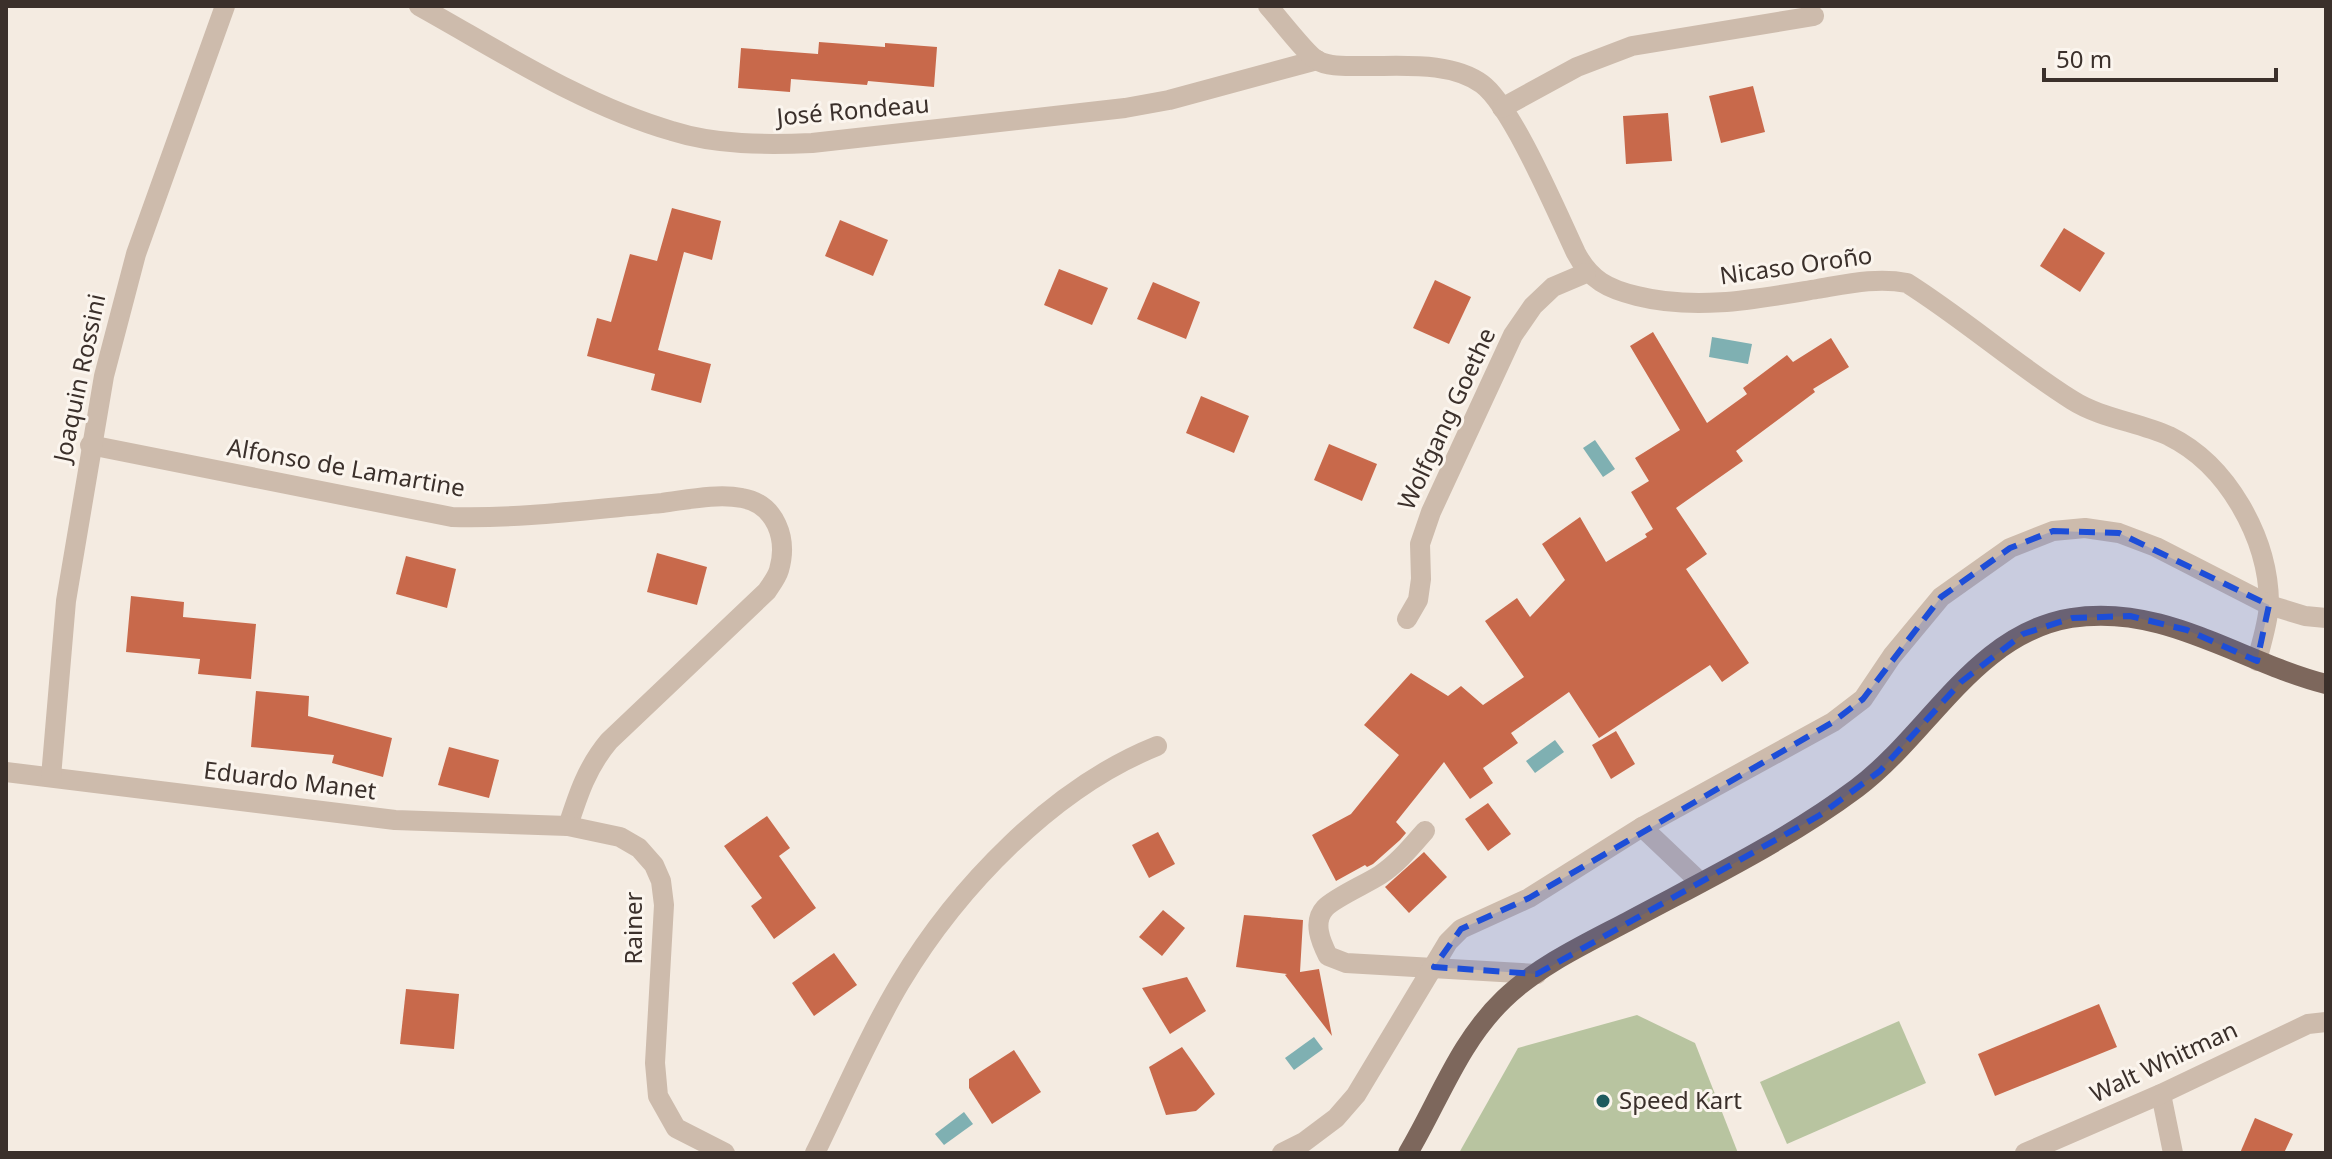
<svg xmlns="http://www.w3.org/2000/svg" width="2332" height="1159" font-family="'Noto Sans',sans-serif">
  <rect width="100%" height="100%" fill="#f4ebe1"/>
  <!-- green -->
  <g fill="#b8c4a0">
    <path d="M1637,1015L1695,1043L1738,1153H1459L1518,1048Z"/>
    <path d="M1899,1021L1926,1083L1787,1144L1760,1082Z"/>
  </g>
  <!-- water -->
  <g fill="#7fb0b2">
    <path d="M1712,337L1752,344L1748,364L1709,357Z"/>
    <path d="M1595,440L1615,469L1603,477L1583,448Z"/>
    <path d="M1555,740L1564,752L1535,773L1526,761Z"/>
    <path d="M1314,1037L1323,1049L1294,1070L1285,1058Z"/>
    <path d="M964,1112L973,1124L944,1145L935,1134Z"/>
  </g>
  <!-- building -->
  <g fill="#c8694b">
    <path d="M819,42L885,47V43L937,47L934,87L868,81L867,85L791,79L790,92L738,88L741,48L818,54Z"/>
    <path d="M1753,86L1765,132L1721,143L1709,96Z"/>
    <path d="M1668,113L1672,161L1626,164L1623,116Z"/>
    <path d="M672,208L721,221L712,260L684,252L658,350L711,364L701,403L651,390L655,374L587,356L597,318L611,322L630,254L657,261Z"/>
    <path d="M840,220L888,240L873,276L825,256Z"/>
    <path d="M2064,228L2105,253L2080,292L2040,266Z"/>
    <path d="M1059,269L1108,288L1092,325L1044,305Z"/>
    <path d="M1435,280L1471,297L1449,344L1413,328Z"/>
    <path d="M1153,282L1200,302L1186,339L1137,319Z"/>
    <path d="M1653,332L1707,423L1747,394L1743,388L1787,355L1793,362L1831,338L1849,367L1813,389L1815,392L1736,451L1743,461L1676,508L1707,554L1686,569L1749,663L1722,682L1710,665L1599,738L1569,692L1511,733L1518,743L1483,768L1493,783L1470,799L1444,762L1396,822L1406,833L1400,840L1373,864L1367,867L1365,865L1336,881L1312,835L1351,814L1399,755L1364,725L1411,673L1448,696L1461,686L1483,705L1524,677L1485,621L1517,598L1530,617L1565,580L1542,544L1580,517L1606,562L1647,537L1645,534L1653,529L1631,492L1649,481L1635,458L1680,430L1630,346Z"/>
    <path d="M1201,396L1249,416L1234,453L1186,433Z"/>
    <path d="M1329,444L1377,464L1362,501L1314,480Z"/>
    <path d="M657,553L707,567L697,605L647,592Z"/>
    <path d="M406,556L456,569L447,608L396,594Z"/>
    <path d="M131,596L184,602L183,617L256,624L251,679L198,674L200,659L126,652Z"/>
    <path d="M256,691L309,696L308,716L392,738L383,777L332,763L334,755L251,747Z"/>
    <path d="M1616,731L1635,764L1611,779L1592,745Z"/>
    <path d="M449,747L499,760L489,798L438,785Z"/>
    <path d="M1488,803L1511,834L1488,851L1465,819Z"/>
    <path d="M767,816L790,848L779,856L816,908L774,939L751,906L762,898L724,846Z"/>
    <path d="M1158,832L1175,864L1149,878L1132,845Z"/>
    <path d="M1424,852L1447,877L1409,913L1385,887Z"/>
    <path d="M1163,910L1185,928L1162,956L1139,937Z"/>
    <path d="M1244,915L1303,920L1300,972L1319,969L1332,1036L1285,975L1287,974L1236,967Z"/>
    <path d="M834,953L857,985L814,1016L792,983Z"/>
    <path d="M1187,977L1206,1011L1170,1034L1142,988Z"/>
    <path d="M406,989L459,994L454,1049L400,1044Z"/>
    <path d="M2099,1004L2117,1047L1995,1096L1978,1054Z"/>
    <path d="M1182,1047L1215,1094L1196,1111L1166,1115L1149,1067Z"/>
    <path d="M1014,1050L1041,1092L992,1124L969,1088V1079Z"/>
    <path d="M2255,1118L2293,1134L2284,1153H2240Z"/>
  </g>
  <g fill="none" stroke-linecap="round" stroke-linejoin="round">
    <!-- minor -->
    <g stroke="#cdbbac" stroke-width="20">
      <path d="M419,6C500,51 582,105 672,131C716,145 766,145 812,143L1125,108L1169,100L1317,60"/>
      <path d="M1268,6C1278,17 1307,55 1317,60C1327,67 1346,66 1358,66C1398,67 1449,60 1482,84C1512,106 1558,215 1576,253C1590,280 1608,289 1637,296C1697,311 1757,299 1817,289C1847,284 1877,277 1907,283C1964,319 2015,364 2072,400C2100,418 2138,422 2169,436C2228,465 2268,538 2269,602C2269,621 2261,643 2257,661"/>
      <path d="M1502,108L1577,67L1632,46L1814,16"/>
      <path d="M90,445L452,517C522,519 592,509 662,503C686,500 717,493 742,498C776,504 788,539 779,570C777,577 771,585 767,591L609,741C587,767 578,795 568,826"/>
      <path d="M1407,619L1418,600L1421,579L1420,544L1431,512L1513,335L1533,306L1553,287L1586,273"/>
      <path d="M6,772L395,820L568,826L620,837L639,848L654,865L661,881L664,905L655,1063L658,1096L676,1128L725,1153"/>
      <path d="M51,777L66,601L104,376L136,254L225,6"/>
      <path d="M1642,827L1700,882"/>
      <path d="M1425,831C1411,847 1398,863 1380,875C1366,884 1334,898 1325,908C1312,922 1321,942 1328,956L1346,963L1537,974"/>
      <path d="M2161,1094L2173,1153"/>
      <path d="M815,1153C842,1098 869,1035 900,983C957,888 1052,788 1157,746"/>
      <path d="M1282,1153L1304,1142L1336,1118L1356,1095L1448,942L1461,929L1529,898L1642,827L1833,722L1863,699L1892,656L1941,597L2010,548L2053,531L2085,528L2119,533L2156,547L2269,605L2305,616L2326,618"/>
      <path d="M2025,1153L2161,1094L2308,1024L2326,1022"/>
    </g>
    <!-- major -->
    <path stroke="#7d675c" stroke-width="20" d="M1408,1153C1439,1101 1459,1042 1504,999C1538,966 1585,944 1627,922C1705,880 1786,841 1857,788C1930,733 1975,634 2071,618C2164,603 2240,662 2326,684"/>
  </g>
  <!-- marked area -->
  <path fill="#1d4ed8" fill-opacity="0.2" stroke="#1d4ed8" stroke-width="6" stroke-dasharray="16 10" stroke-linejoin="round" d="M2053,531L2119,533L2269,605L2257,661L2187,630L2130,616L2072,618L2023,634L1961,682L1880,771L1820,815L1537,974L1434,967L1461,929L1529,898L1833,722L1863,699L1941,597L2010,548Z"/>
  <!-- markers -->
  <circle fill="#1f5a5e" stroke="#fbf5ee" stroke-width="3" cx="1603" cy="1101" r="8"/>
  <g text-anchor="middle" stroke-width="6" stroke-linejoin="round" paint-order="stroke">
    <!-- street labels -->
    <g font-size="24" fill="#3b302b" stroke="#fbf5ee">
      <text transform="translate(853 111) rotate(-5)" y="8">José Rondeau</text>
      <text transform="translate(1796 266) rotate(-8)" y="8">Nicaso Oroño</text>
      <text transform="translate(80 378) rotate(-78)" y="8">Joaquin Rossini</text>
      <text transform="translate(1447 419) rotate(-65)" y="8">Wolfgang Goethe</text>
      <text transform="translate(346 468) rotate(10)" y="8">Alfonso de Lamartine</text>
      <text transform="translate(290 781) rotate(7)" y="8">Eduardo Manet</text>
      <text transform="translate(634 928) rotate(-90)" y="8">Rainer</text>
      <text transform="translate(2164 1062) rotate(-25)" y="8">Walt Whitman</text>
    </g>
    <!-- poi labels -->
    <g font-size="24" fill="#3b302b" stroke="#fbf5ee" text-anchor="start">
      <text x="1619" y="1109">Speed Kart</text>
    </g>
  </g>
  <!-- border -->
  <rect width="2332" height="1159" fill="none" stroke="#3b302b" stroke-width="16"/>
  <!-- scale -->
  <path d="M2044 68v12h232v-12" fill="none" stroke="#3b302b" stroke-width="4"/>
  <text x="2056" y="68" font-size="24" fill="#3b302b" stroke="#fbf5ee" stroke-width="6" paint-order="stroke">50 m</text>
</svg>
